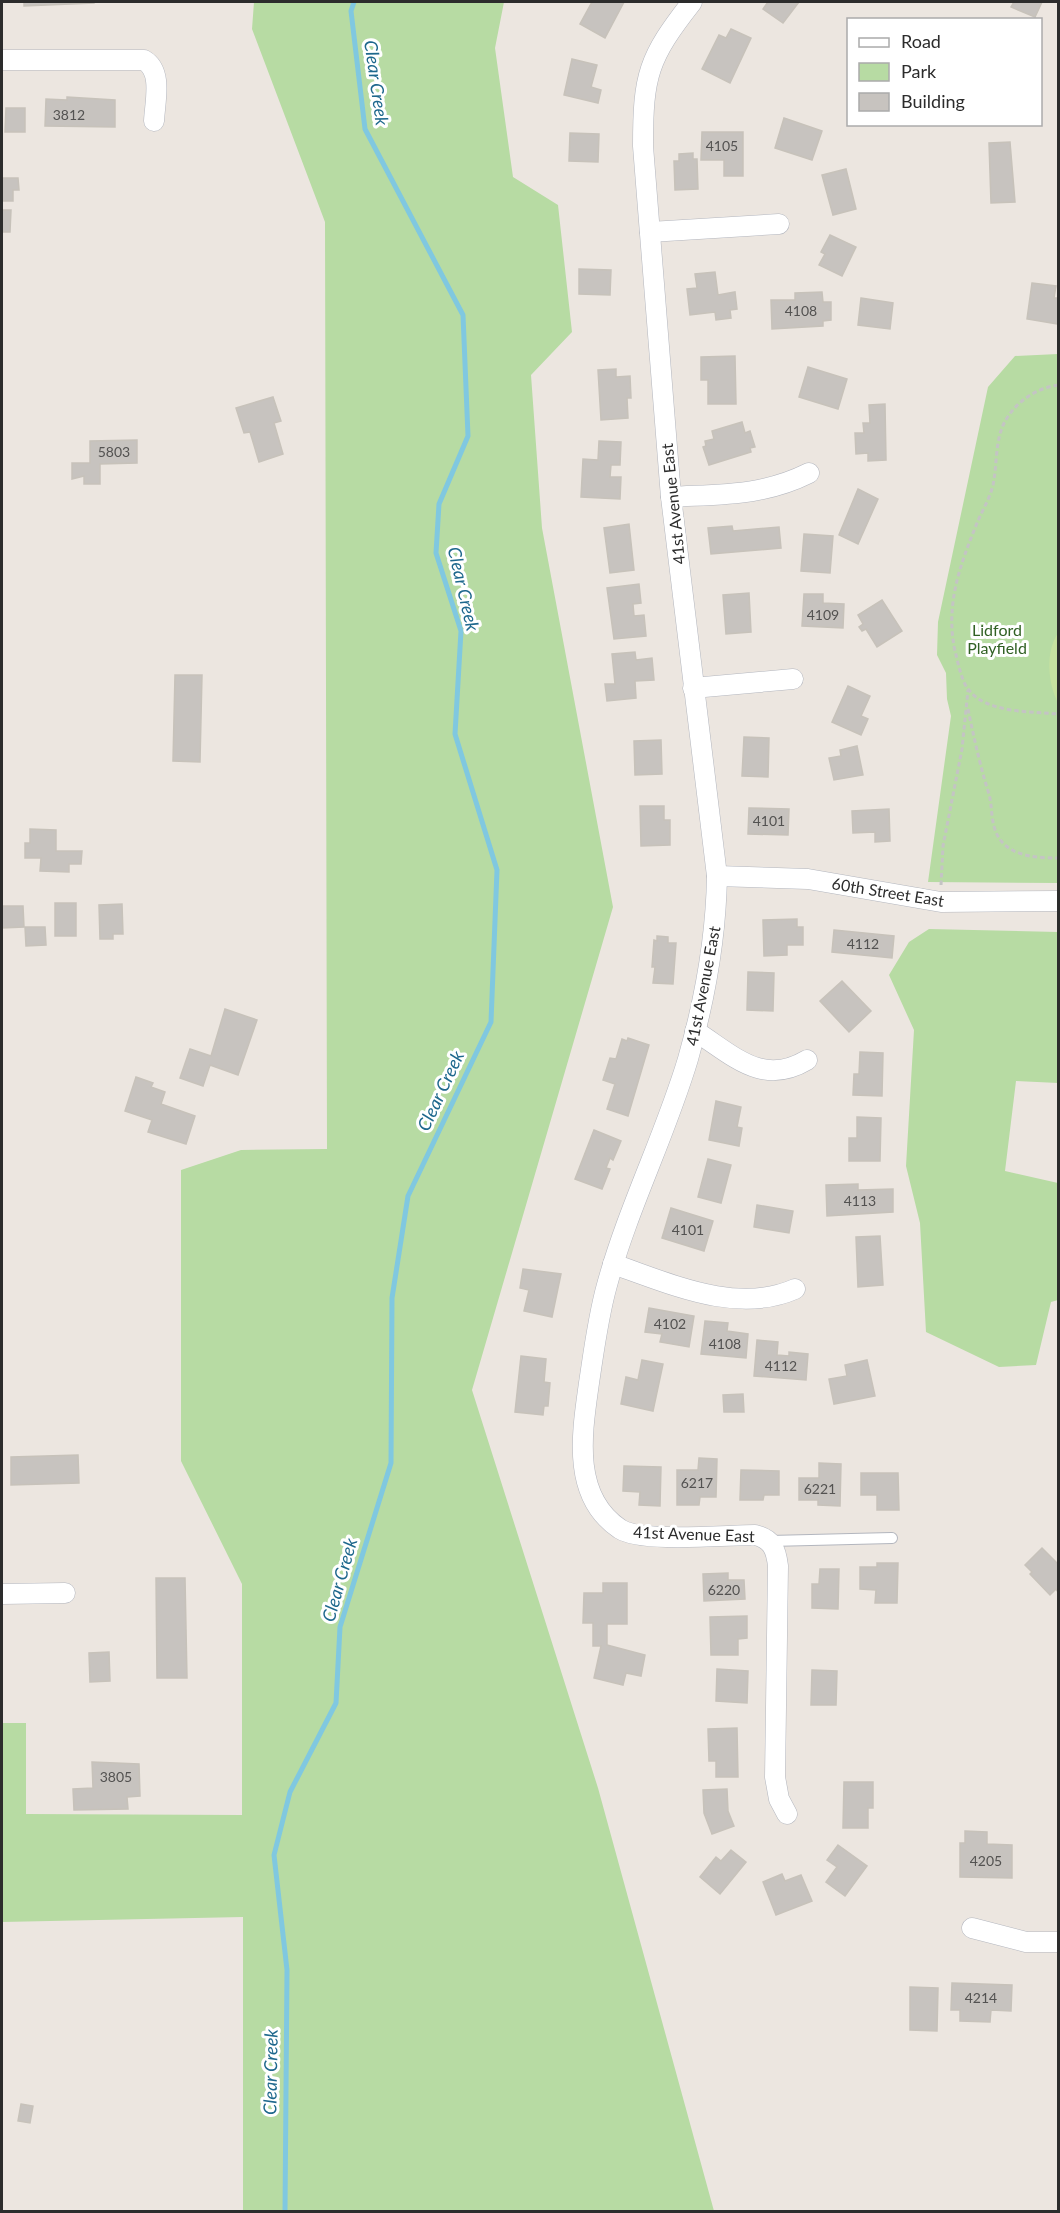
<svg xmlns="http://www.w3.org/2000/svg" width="1060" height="2213" font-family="Lato,sans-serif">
  <rect width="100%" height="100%" fill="#ece6e0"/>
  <!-- green -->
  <g fill="#b7dba3">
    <path d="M254,2H504L495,48L513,177L558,205L572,332L531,375L542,528L613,907L472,1390L598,1788L714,2211H243V1917L2,1922V1723H26V1814L242,1815V1584L181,1461V1170L241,1150L327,1149L325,222L252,29Z"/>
    <path d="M1058,354V883L928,882L951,716L947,699L946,673L937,655L938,622L988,387L1015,356Z"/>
    <path d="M929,929L1058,932V1083L1016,1081L1005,1171L1058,1183V1300L1051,1302L1036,1365L999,1367L926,1332L920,1223L906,1166L914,1030L889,975L909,942Z"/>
  </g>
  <!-- pitch -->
  <path fill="#c6e1a0" d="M1058,633V703C1048,684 1045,652 1058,633Z"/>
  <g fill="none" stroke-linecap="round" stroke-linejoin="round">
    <!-- stream -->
    <path stroke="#80c8e0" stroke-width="5" d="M285,2212L287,1970L274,1855L290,1792L336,1703L340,1627L391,1463L392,1298L408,1196L491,1022L497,870L455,734L461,631L436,553L439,504L468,436L463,315L365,129L351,11L354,2"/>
  </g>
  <!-- building -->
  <g fill="#c7c3bf" stroke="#c7c2ba" stroke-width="1.5">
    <path d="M24,2H94V3L24,6Z"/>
    <path d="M592,2H624L605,38L580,24Z"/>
    <path d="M768,2H799L783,23L763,9Z"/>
    <path d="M1014,2H1042L1035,17L1011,7Z"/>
    <path d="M731,29L751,38L730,83L702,69L719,35L726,38Z"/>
    <path d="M572,59L597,65L591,87L601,90L598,103L564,95Z"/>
    <path d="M67,97L115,100V127L45,126L46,99L67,100Z"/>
    <path d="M6,108H25V132H5Z"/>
    <path d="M784,118L822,131L812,160L775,148Z"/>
    <path d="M702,132H743V176H724V160H701Z"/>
    <path d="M570,133L599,134L598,162L569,161Z"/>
    <path d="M1010,142L1015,202L991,203L989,143Z"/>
    <path d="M693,153V159H697L698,189L675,190L674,161H679V154Z"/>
    <path d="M846,169L856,209L833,215L822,175Z"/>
    <path d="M2,178H18L19,190H13V201H2Z"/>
    <path d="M2,210H11L10,232H2Z"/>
    <path d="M830,235L856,247L842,276L819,265L825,254L821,252Z"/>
    <path d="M579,269L611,270L610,295L579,294Z"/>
    <path d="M715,272L718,295L735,292L737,309L730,310L731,318L716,320L715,312L690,315L687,289L697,288L695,274Z"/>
    <path d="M1032,283L1056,286L1054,298H1058V324L1027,319Z"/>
    <path d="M822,292L823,302H831V320L823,321V326L772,329L771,300H795V293Z"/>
    <path d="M861,298L893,303L890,329L858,325Z"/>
    <path d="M735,356L736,404H708V380H701V357Z"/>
    <path d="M808,367L847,379L838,409L799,397Z"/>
    <path d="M616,369V377L630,376L631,398H627L628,418L601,420L598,370Z"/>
    <path d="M273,397L281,421L274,423L283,454L259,462L250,432L244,433L236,408Z"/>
    <path d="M885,404L886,460L868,461V453L856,454L855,433H864L863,423H870L869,405Z"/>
    <path d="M742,422L745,433L750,431L755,447L750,448L751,452L709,465L703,447L706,446L705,441L714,439L712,431Z"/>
    <path d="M137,440V463L100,464V484H84V476L72,479V463H90V441Z"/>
    <path d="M599,441L621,442L620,465H611L610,477H621L620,499L581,497L583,459L598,460Z"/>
    <path d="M858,489L878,499L858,544L839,535Z"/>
    <path d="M629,524L634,570L610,573L604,528Z"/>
    <path d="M732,526L733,531L779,527L781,548L711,554L708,528Z"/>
    <path d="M804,534L833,536L830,573L801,571Z"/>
    <path d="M639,584L641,603L633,604L634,616L644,615L646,636L614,639L607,588Z"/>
    <path d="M749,593L751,632L726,634L723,595Z"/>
    <path d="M804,594H823V603L844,604L843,628L802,626Z"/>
    <path d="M882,600L902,631L877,647L866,629L862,631L859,627L863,624L858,615Z"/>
    <path d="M635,652L636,660L652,658L654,680L635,681L636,698L607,701L605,684H615L612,654Z"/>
    <path d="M175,675H202L200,762L173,761Z"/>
    <path d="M848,686L870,696L861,716L868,719L861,735L832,722Z"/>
    <path d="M744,737L769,738L768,777L742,776Z"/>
    <path d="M661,740L662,774L635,775L634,741Z"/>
    <path d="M857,746L863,775L834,780L829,758L841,756L840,750Z"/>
    <path d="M640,806H664V820H670V845L641,846Z"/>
    <path d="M749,808L789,809L788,835L748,834Z"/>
    <path d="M889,809L890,841L875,842V832L853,833L852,811Z"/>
    <path d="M30,829L56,830V851H82L81,864H69V872L40,871L41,858H25V843H30Z"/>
    <rect x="55" y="903" width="21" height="33"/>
    <path d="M122,904L123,934H113V939H100L99,905Z"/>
    <path d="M2,906H23L24,927L2,928Z"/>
    <path d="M797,919V927H803V945H787V955L764,956L763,920Z"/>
    <path d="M25,927H45L46,945L26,946Z"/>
    <path d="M834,930L894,936L892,958L832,952Z"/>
    <path d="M657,936L668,937V943H676L673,984L653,983L655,967H652L654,940L657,941Z"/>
    <path d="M748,972L774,973L773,1011L747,1010Z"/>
    <path d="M842,981L871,1011L849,1032L820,1001Z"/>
    <path d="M225,1009L257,1020L238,1075L210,1065L203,1086L180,1078L190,1049L211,1056Z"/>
    <path d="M628,1038L649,1045L628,1116L607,1109L615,1084L603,1080L610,1058L616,1059L622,1039L627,1041Z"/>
    <path d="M860,1052L883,1053L882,1096L853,1095L854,1074H859Z"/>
    <path d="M136,1077L153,1083L151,1087L165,1092L161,1104L195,1116L186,1144L148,1132L152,1120L125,1111Z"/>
    <path d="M716,1101L741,1107L737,1127L742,1128L739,1146L709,1140Z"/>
    <path d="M857,1117L881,1118L880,1161H849V1138H857Z"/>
    <path d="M594,1130L621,1141L613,1160L610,1158L606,1168L610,1169L602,1189L575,1179Z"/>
    <path d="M708,1159L731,1165L721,1203L698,1197Z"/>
    <path d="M858,1184V1190L893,1189V1212L827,1216L826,1185Z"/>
    <path d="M757,1205L793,1211L789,1233L754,1227Z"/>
    <path d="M671,1208L713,1221L704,1251L662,1238Z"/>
    <path d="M880,1236L883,1285L858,1287L856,1237Z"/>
    <path d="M523,1269L561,1274L552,1317L524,1311L529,1290L520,1288Z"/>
    <path d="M649,1308L694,1316L689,1347L660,1342L662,1334L645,1332Z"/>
    <path d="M705,1321L728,1323L727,1331L748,1334L746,1358L701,1354Z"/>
    <path d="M757,1340L778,1342L777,1355L789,1356V1352L808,1354L806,1380L754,1376Z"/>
    <path d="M521,1356L546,1359L544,1382L550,1383L548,1406H544L543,1415L515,1412Z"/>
    <path d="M642,1360L663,1364L653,1411L621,1404L626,1377L638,1380Z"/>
    <path d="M867,1360L875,1396L834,1404L829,1379L847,1376L845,1365Z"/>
    <path d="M743,1394L744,1412H724L723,1395Z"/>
    <path d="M78,1455L79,1483L11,1485V1457Z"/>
    <path d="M699,1458L717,1459L716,1497H700L699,1505H677V1470H698Z"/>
    <path d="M819,1463L841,1464L840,1506L818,1505V1500H799V1478H819Z"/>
    <path d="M624,1466L661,1467L660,1506L639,1505L640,1492L623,1491Z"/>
    <path d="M741,1470L779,1471V1495H764L763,1500H740Z"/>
    <path d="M861,1473H898L899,1510H877V1495H861Z"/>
    <path d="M1042,1548L1058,1564V1592L1056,1589L1050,1595L1030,1574L1032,1572L1025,1565Z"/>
    <path d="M877,1563H898L897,1603H875L876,1590L860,1589V1567H877Z"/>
    <path d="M820,1569H839L838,1609L812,1608V1584H819Z"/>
    <path d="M728,1573V1580H744L745,1599L704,1601L703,1574Z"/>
    <path d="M156,1578H185L187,1678H157Z"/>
    <path d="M603,1583H627V1624H607V1645L645,1655L641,1676L626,1673L623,1685L594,1678L601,1646H593V1623H583L584,1593H603Z"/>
    <path d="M747,1616V1638L738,1639V1655H711L710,1617Z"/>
    <path d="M109,1652L110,1681L90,1682L89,1653Z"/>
    <path d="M717,1669L748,1671L747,1703L716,1701Z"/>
    <path d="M812,1670L837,1671L836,1705H811Z"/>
    <path d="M737,1728L738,1777H716V1761H709L708,1729Z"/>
    <path d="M92,1762L139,1764L140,1796L127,1797L128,1809L74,1810L73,1789L93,1788Z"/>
    <path d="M844,1782H873V1808H868V1828H843Z"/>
    <path d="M727,1789L728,1811L734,1826L712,1834L704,1813L703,1790Z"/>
    <path d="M965,1831L987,1832V1844L1012,1845V1878L960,1877V1843H965Z"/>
    <path d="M838,1845L867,1866L845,1896L826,1882L837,1867L827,1860Z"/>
    <path d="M731,1850L746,1862L720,1894L700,1877L716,1857L721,1861Z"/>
    <path d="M782,1874L785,1881L801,1875L812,1901L776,1915L763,1882Z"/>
    <path d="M952,1983L1012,1985L1011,2011L991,2010L990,2022L960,2021V2010H951Z"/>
    <path d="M910,1987L938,1988L937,2031L910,2030Z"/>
    <path d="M21,2104L33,2106L30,2123L18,2121Z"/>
  </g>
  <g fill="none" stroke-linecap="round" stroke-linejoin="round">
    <defs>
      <path id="lane" d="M770,1541L892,1538"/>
      <g id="street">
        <path d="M692,2C648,58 643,75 643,146L671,497L717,876C716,938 705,999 688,1059C665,1136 628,1208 607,1285C598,1317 594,1350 589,1383C582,1433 571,1496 620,1529C642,1543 726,1535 755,1535C772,1539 776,1549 778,1566L775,1777L779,1799L787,1814"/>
        <path d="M2,60H144C163,71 155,101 154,121"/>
        <path d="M650,232L779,224"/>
        <path d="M671,497C722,494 763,496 809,473"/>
        <path d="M693,688L793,679"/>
        <path d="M717,876L808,879L941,902L1058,901"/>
        <path d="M695,1031C733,1055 762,1087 807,1060"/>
        <path d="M613,1264C669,1283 736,1315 795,1289"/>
        <path d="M2,1594L65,1593"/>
        <path d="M972,1928L1026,1942H1058"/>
      </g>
    </defs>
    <!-- lane casing -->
    <use href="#lane" stroke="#b3b6be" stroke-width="12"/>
    <!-- street casing -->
    <use href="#street" stroke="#b3b6be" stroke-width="21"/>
    <!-- path -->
    <g stroke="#c4c4c4" stroke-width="3" stroke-dasharray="4.5 3" stroke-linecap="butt">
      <path d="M1058,385C1039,388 1021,398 1009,415C994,435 998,461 993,485C990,498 982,511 977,523C960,565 945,605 955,651C958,662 961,680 968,689C987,714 1031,711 1058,714"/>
      <path d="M968,709C974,738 980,766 989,794C992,805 991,816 994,826C1001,856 1034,858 1058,858"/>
      <path d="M941,885L943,846L962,749L968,690"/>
    </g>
    <!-- lane -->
    <use href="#lane" stroke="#fff" stroke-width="10"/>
    <!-- street -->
    <use href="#street" stroke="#fff" stroke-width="20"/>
  </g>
  <g text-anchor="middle" stroke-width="6" stroke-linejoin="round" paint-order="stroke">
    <!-- number labels -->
    <g font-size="14" fill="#535251">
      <text x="69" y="120">3812</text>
      <text x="722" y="151">4105</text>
      <text x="801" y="316">4108</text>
      <text x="114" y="457">5803</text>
      <text x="823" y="620">4109</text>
      <text x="769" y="826">4101</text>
      <text x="863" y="949">4112</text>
      <text x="860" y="1206">4113</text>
      <text x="688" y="1235">4101</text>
      <text x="670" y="1329">4102</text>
      <text x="725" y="1349">4108</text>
      <text x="781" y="1371">4112</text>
      <text x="697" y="1488">6217</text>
      <text x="820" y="1494">6221</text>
      <text x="724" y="1595">6220</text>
      <text x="116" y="1782">3805</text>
      <text x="986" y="1866">4205</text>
      <text x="981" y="2003">4214</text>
    </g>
    <!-- street labels -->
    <g font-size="16" fill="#2c2c2c" stroke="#fff">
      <text transform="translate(673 504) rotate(-96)" y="6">41st Avenue East</text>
      <text transform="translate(888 892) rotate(9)" y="6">60th Street East</text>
      <text transform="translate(703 986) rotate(-79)" y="6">41st Avenue East</text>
      <text transform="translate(694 1534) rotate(2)" y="6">41st Avenue East</text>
    </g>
    <!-- park labels -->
    <g font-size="16" fill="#316124" stroke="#fff">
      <text x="997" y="636">Lidford<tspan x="997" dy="18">Playfield</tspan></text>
    </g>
    <!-- water labels -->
    <g font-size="18" font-style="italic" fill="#1e688d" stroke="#fff">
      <text transform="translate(376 83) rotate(82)" y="6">Clear Creek</text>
      <text transform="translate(463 589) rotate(77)" y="6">Clear Creek</text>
      <text transform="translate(441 1091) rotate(-65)" y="6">Clear Creek</text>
      <text transform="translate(340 1580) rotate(-74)" y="6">Clear Creek</text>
      <text transform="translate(271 2072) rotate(-89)" y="6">Clear Creek</text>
    </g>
  </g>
  <!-- border -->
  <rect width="1060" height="2213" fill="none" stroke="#2c2c2c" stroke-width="6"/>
  <!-- legend -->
  <rect x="847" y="18" width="195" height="108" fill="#ffffff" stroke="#ababab" stroke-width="1.5"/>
  <rect x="859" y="38" width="30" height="9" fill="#ffffff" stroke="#ababab" stroke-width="1.5"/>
  <text x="901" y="48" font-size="18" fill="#2c2c2c">Road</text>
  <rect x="859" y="63" width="30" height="18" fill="#b7dba3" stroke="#ababab" stroke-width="1.5"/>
  <text x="901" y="78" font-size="18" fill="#2c2c2c">Park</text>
  <rect x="859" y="93" width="30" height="18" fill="#c7c3bf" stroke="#ababab" stroke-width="1.5"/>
  <text x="901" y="108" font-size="18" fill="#2c2c2c">Building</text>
</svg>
